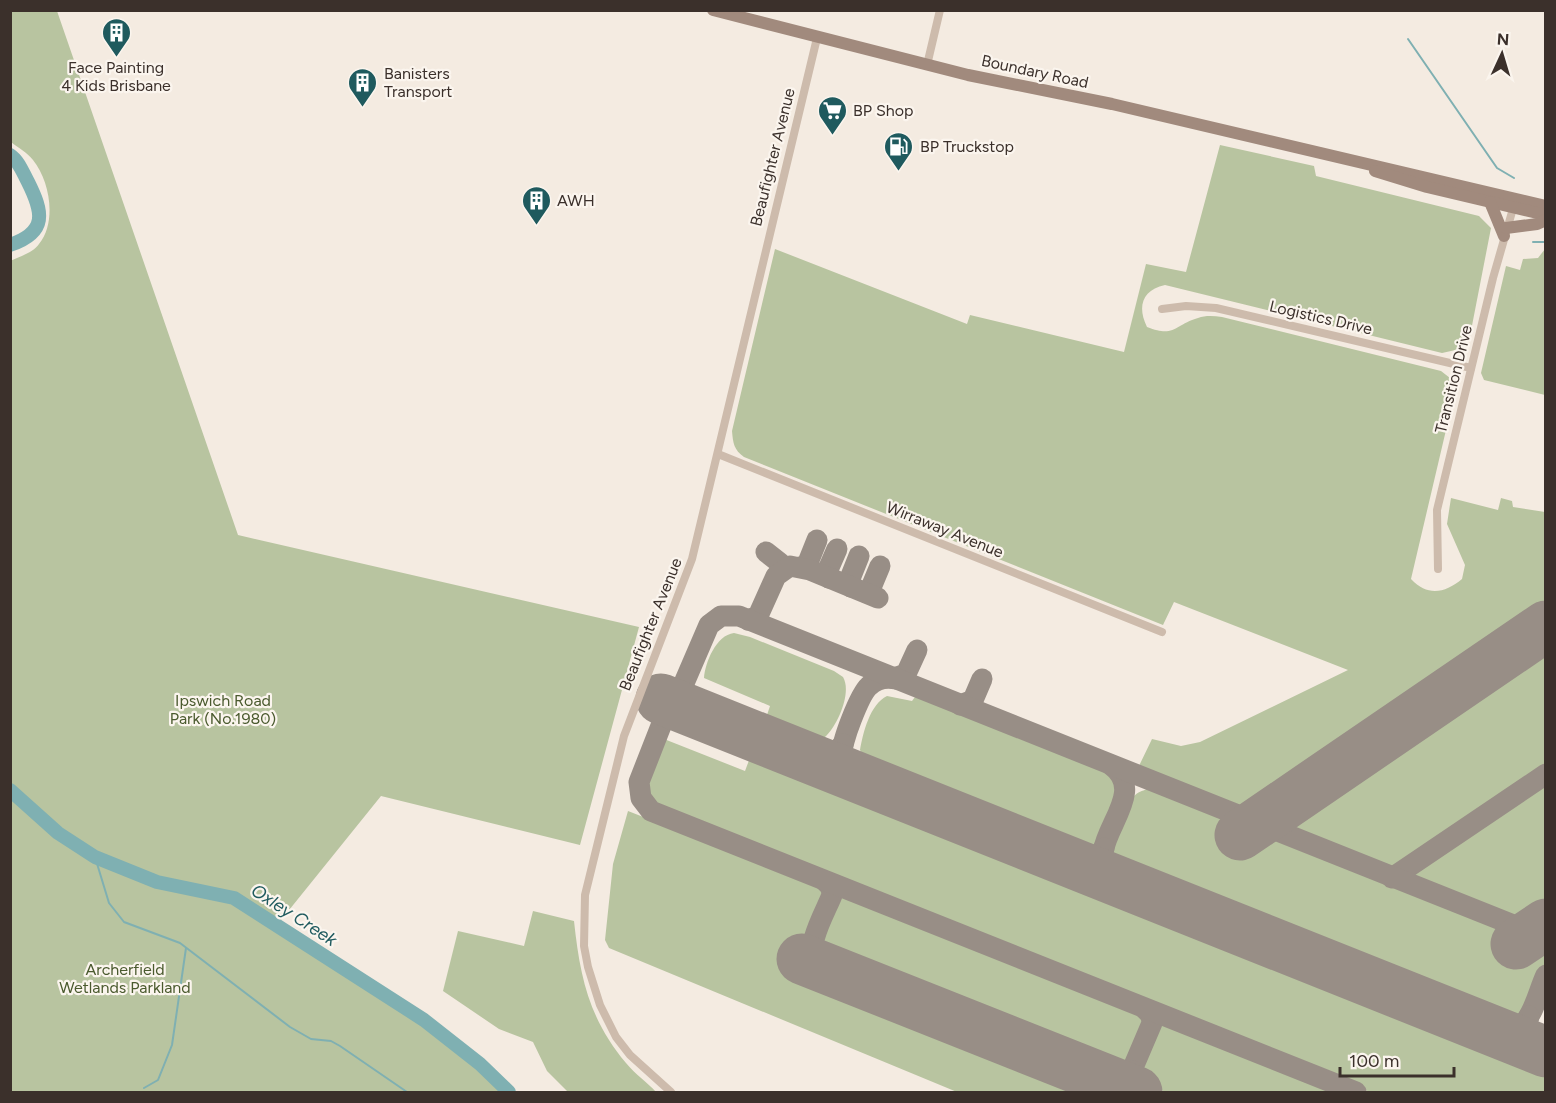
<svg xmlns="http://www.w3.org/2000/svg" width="1556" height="1103" font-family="Figtree,sans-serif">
  <rect width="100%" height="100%" fill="#f4ebe1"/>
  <!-- green -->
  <g fill="#b8c4a0">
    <path d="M11,10L57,11L238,535L639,627L580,845L381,796L277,925C356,981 439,1022 508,1092H11L10,261C19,257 34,252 39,244C57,222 50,181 33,160C28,153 17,147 11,142Z"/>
    <path d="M1220,145L1314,166L1316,176L1479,216L1491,228L1469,341L1460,349L1442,353L1165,285C1142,290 1137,307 1147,327C1175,338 1174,325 1198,318C1206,315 1214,316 1222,317L1441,371L1450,378L1454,396L1411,579C1428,597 1445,593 1462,579L1465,565L1447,524L1451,498L1498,510L1501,498L1512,501L1513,507L1545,512V902L1520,919L1298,831L1295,826L1298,817L1335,791L1315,762L1249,807L1241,809L1138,768L1152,739L1181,746L1200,742L1348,670L1174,602L1163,625L744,457C734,450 733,443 732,431L775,249L967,324L970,315L1124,352L1146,264L1186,272Z"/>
    <path d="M1545,249V395L1484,380L1481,373L1506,266L1520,270L1523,259L1538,258Z"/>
    <path d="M734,633L750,637L834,671L843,677C852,692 838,724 827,735C823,740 819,739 815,742L765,721L770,706L704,678C705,663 716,635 734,633Z"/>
    <path d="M887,696L912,701L915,697L926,699L1110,773C1127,792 1107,828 1097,847L1088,851L867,762L860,750C863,733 870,704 887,696Z"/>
    <path d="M664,739L745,771L751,755L1545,1072V1092H1370L659,809L647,796L645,784Z"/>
    <path d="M1147,789L1157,790L1228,819L1249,851L1271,836L1504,929L1525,959L1545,945V963L1524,1013L1511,1019L1112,860C1108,849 1125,804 1134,796C1138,792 1142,791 1147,789Z"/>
    <path d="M628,811L822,887L825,891L824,900L794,975L892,1014L905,1012L1107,1092H957L609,948L605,940L613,864Z"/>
    <path d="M842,897L1144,1015L1147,1023L1129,1069L1117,1073L913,991L905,980L826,948C816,937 830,904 842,897Z"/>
    <path d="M533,911L574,921C580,977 589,1019 626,1063C635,1074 648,1083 656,1092H568L547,1071L533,1042L499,1029L443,991L458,931L524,946Z"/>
    <path d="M1163,1023H1166L1339,1092H1166L1142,1083L1138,1074L1156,1027Z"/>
  </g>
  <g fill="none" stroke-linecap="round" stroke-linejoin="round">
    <!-- stream -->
    <g stroke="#7fb0b2" stroke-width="2">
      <path d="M1408,39L1497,168L1514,178"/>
      <path d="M1533,242H1546"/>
      <path d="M95,857L109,903L124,922L180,943L290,1027L311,1039L331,1041L340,1046L407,1092"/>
      <path d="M144,1088L158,1080L172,1045L186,948"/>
    </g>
    <!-- river -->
    <g stroke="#7fb0b2" stroke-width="14">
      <path d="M10,155C19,161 23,173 28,182C43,212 48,232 10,245"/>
      <path d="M10,790L58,833L95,857L157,882L234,898L424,1020L480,1064L509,1092"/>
    </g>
    <!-- taxiway -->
    <g stroke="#988e86" stroke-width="21">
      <path d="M766,552L780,563V571"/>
      <path d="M800,567L807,565L817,540"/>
      <path d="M829,578L827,572L837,549"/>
      <path d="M851,587L849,581L859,556"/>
      <path d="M865,592L870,590L880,566"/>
      <path d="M748,620L758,616L776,576L790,566L810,570L878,598"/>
      <path d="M894,678L906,674L917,650"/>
      <path d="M896,679C886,677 877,678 869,686C860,694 840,744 842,756C844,765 849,771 855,776L923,804"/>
      <path d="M960,705L973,700L982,679"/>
      <path d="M664,719C678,698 724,725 743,732"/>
      <path d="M754,737C780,746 824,775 843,744"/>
      <path d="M1111,765C1154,796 1079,844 1111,876C1125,889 1164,900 1184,908"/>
      <path d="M1005,837C1032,847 1084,880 1104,848"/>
      <path d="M1392,878L1546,774"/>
      <path d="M825,881L831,887L832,895C826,911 803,949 817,962C825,970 841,974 852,979"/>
      <path d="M1429,1006C1452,1015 1506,1046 1525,1022C1535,1010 1539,990 1546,975"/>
      <path d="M1529,1016C1524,1032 1531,1044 1546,1051"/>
      <path d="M1078,1069L1114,1082L1129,1077L1152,1023L1151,1015L1145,1009"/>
      <path d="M1133,1071V1083L1140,1092"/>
      <path d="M1356,1092L651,811L641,798L639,782L666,713L678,697L709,625L721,616H739L1546,938"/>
    </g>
    <!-- runway -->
    <g stroke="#988e86" stroke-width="51">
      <path d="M661,699L1546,1052"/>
      <path d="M1240,835L1546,626"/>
      <path d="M1516,944L1546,924"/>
      <path d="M802,959L1137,1092"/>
    </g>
    <!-- street -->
    <g stroke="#cdbbac" stroke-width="8">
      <path d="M927,65L940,10"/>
      <path d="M1162,309L1186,306L1216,308L1471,368"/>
      <path d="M718,454L1162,632"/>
      <path d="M1438,569L1437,510L1493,278L1514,205"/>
      <path d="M671,1092L630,1055L616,1037L600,1005L588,967L584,946L585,895L624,736L692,559L817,38"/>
    </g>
    <!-- secondary -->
    <g stroke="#a18a7d" stroke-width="12">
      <path d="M713,10L968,75L1112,104L1546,206"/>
      <path d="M1375,171L1427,187L1546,215"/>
      <path d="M1490,202L1504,236"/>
      <path d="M1506,228L1537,224L1546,220"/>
    </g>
  </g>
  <!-- icons -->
  <defs>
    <symbol id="building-pin" viewBox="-11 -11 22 30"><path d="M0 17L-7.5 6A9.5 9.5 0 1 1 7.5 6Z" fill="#1f5a5e" stroke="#fbf5ee"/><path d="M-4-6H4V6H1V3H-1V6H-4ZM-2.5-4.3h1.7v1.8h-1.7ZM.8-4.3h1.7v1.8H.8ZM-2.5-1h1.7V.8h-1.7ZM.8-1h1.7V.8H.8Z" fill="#fff"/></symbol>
    <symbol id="supermarket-pin" viewBox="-11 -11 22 30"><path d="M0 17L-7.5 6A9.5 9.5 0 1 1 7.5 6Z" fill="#1f5a5e" stroke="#fbf5ee"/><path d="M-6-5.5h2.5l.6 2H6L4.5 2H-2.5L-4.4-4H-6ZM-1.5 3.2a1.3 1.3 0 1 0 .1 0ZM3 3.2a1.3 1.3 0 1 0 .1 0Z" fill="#fff"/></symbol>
    <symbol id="fuel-pin" viewBox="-11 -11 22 30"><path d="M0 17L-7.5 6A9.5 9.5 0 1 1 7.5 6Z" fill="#1f5a5e" stroke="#fbf5ee"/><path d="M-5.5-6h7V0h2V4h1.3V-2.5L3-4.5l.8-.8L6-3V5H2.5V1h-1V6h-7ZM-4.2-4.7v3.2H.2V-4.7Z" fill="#fff"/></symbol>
  </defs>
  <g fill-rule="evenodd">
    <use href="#building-pin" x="100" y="16" width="33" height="45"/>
    <use href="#building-pin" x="346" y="66" width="33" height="45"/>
    <use href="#supermarket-pin" x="816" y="94" width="33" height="45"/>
    <use href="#fuel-pin" x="882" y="130" width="33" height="45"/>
    <use href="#building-pin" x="520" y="184" width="33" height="45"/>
  </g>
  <g text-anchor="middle" stroke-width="4.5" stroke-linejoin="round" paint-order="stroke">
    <!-- poi labels -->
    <g font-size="16" fill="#3b302b" stroke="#fbf5ee" text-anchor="start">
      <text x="116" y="73" text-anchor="middle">Face Painting<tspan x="116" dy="18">4 Kids Brisbane</tspan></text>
      <text x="384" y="79">Banisters<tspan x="384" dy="18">Transport</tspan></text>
      <text x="853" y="116">BP Shop</text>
      <text x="920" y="152">BP Truckstop</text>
      <text x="557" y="206">AWH</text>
    </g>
    <!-- street labels -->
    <g font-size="16" fill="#3b302b" stroke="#fbf5ee">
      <text transform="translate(1035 71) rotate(12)" y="6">Boundary Road</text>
      <text transform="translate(772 157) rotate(-76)" y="6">Beaufighter Avenue</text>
      <text transform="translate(1321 317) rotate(13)" y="6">Logistics Drive</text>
      <text transform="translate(1453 379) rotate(-76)" y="6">Transition Drive</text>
      <text transform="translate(945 529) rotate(22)" y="6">Wirraway Avenue</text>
      <text transform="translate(650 624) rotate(-68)" y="6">Beaufighter Avenue</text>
    </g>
    <!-- park labels -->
    <g font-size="16" fill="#4a5a2e" stroke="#fbf5ee">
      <text x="223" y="706">Ipswich Road<tspan x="223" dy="18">Park (No.1980)</tspan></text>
      <text x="125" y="975">Archerfield<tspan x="125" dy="18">Wetlands Parkland</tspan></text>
    </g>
    <!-- water labels -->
    <g font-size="18" font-style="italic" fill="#1f5a5e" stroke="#fbf5ee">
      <text transform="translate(294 915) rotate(33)" y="6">Oxley Creek</text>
    </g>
  </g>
  <!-- border -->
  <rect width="1556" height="1103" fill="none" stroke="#3b302b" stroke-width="24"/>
  <!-- north arrow -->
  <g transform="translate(1502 54) rotate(4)" stroke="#fbf5ee" stroke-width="4.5" paint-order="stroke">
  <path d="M0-4.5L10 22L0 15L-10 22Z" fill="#3b302b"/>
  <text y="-9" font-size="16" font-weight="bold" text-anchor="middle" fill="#3b302b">N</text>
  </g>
  <!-- scale -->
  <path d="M1340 1067v9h114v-9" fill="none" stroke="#3b302b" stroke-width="3"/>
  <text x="1349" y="1067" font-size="18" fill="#3b302b" stroke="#fbf5ee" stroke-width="4.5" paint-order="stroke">100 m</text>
</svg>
